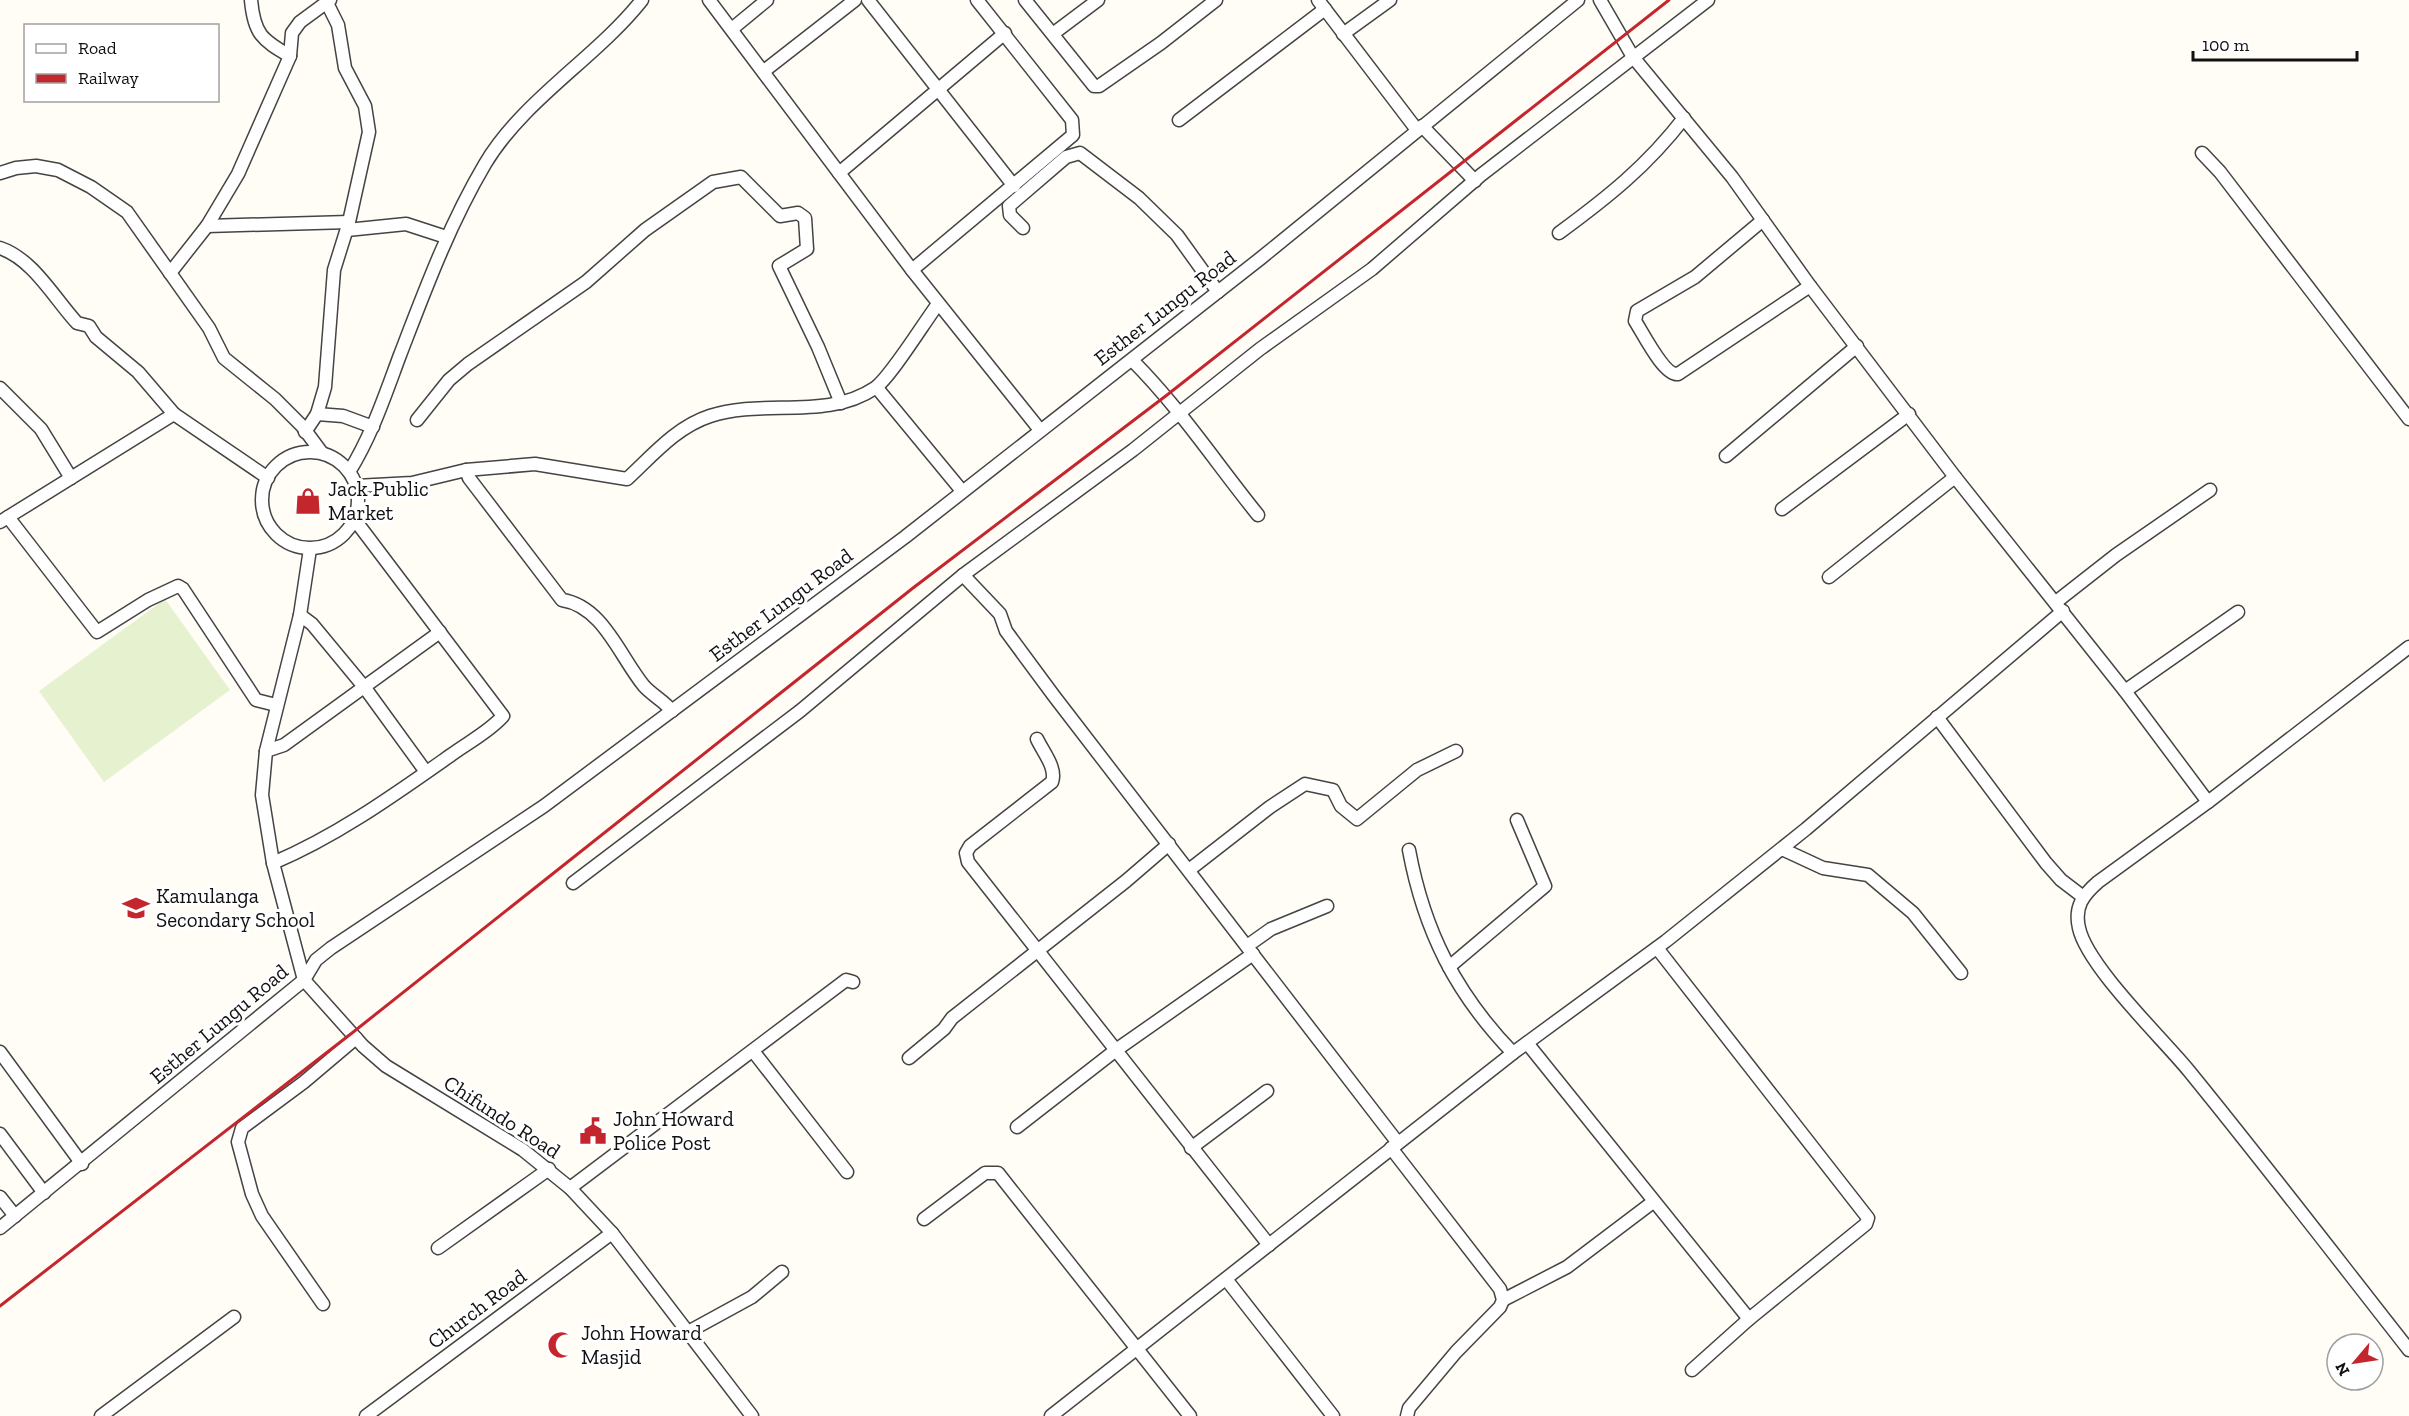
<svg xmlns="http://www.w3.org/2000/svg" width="2409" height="1416" font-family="'Zilla Slab',serif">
  <rect width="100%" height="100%" fill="#fffdf5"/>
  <!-- pitch -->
  <path fill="#e6f2cf" d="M165,599L230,690L104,782L39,691Z"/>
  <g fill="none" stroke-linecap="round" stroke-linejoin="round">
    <defs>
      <g id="minor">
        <path d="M251,0C254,34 262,40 290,56"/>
        <path d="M709,0L912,270L1040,430"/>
        <path d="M868,0L1014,186"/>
        <path d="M1025,0L1094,86H1099L1161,43L1216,0"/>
        <path d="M1318,0L1417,130"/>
        <path d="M1600,0L1633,57L1732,177L1810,286L1955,477L2125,691L2208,802"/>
        <path d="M733,28L767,0"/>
        <path d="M1054,33L1098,0"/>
        <path d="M1343,34L1390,0"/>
        <path d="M764,71L855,0"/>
        <path d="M1179,120L1325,9"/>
        <path d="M1422,126L1475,181"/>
        <path d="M2202,153L2220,172L2409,419"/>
        <path d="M0,173L16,168L36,166L58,170L91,187L127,212L209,328L224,358L275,399L302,426L322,453"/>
        <path d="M839,173L1005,33"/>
        <path d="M1763,220L1695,277L1637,311L1635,321C1643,333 1664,376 1678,374L1810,286"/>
        <path d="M207,226L349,222"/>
        <path d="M1023,228L1010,215L1009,206L1066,157L1080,153L1139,198L1177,235L1218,292"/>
        <path d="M347,230L406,224L446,237"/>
        <path d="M1559,233C1608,197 1647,166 1684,118"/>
        <path d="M0,248C33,259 54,298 77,323L89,326L96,337L138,372L174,414"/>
        <path d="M912,270L1073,135L1072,120L977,0"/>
        <path d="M170,273L207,226L238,174L290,56L292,33L300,22L330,0"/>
        <path d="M1132,360C1179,407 1216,463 1258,515"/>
        <path d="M0,388L41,429L71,478"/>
        <path d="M877,388L962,491"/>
        <path d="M317,414L343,416L373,427"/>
        <path d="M417,420L449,380L468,364L586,282L645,230L713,182L741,177L780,216L798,213L805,218L807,249L779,266L818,347L841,403"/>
        <path d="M305,432L317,414L325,387L334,270L349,222L369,132L365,106L345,68L338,25L327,3"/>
        <circle cx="310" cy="500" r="48"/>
        <path d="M1726,456L1857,346"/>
        <path d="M466,470L469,478L562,600C603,606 620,657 644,686C652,695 664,701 672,711"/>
        <path d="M349,472C372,435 385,395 400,355C425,290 449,225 485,164C523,100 597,57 642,0"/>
        <path d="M356,486L412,483L466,470L535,464L627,479C652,456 676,427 710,416C763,398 826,421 875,388C890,378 925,321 938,304"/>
        <path d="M1782,509L1909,414"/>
        <path d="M8,517L97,632L148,600L178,586L183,589L256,700L276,705"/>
        <path d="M0,522L174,414L268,478"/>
        <path d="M310,549L300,615L266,751L262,795L273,863L304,980L363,1046L386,1066L523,1150L570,1188L612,1233L752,1416"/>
        <path d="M963,575L1000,614L1006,631L1054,696L1398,1143"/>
        <path d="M1829,577L1955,477"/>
        <path d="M2056,602L2116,555L2210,490"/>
        <path d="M300,615L312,624L365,688L426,772"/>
        <path d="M2409,647L2208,802L2098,882C2083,895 2074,907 2079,928C2087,966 2163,1039 2189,1071C2264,1163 2336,1257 2409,1350"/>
        <path d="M2125,691L2238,612"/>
        <path d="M1937,717L2046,863L2061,880L2082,896"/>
        <path d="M1037,739C1043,752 1057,768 1052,782L970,846L966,853L968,862L1269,1245"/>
        <path d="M266,751L284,745L440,632"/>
        <path d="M1782,849L1823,868L1868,875L1913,913L1961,973"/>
        <path d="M1409,850C1424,931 1456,994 1513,1053"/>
        <path d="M273,863C337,836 394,795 451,755C467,743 489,732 503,716L355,520"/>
        <path d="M1189,870L1270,807L1305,784L1333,790L1341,806L1357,819L1417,770L1456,751"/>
        <path d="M573,883L800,711L963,575L1133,450L1260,349L1372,269L1481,175L1708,0"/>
        <path d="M1247,946L1271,929L1327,906"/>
        <path d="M1657,948L1868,1218L1866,1224L1749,1319L1692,1370"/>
        <path d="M1449,967L1545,886L1517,820"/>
        <path d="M1527,1043L1749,1319"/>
        <path d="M753,1051L847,1172"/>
        <path d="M0,1052L82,1164"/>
        <path d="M909,1058L944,1029L952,1018L1126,881L1169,844"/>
        <path d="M1017,1127L1116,1050L1253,954"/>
        <path d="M0,1134L44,1193"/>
        <path d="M1191,1148L1267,1091"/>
        <path d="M1391,1148L1500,1289L1503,1300L1500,1307L1456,1352L1409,1408L1407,1416"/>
        <path d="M570,1188L846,980L853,982"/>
        <path d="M0,1197L15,1216"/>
        <path d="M924,1219L985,1173H998L1190,1416"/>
        <path d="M0,1228L304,980L316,960L331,948L544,806L905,537L1261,258L1578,0"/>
        <path d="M438,1248L549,1169"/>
        <path d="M1226,1279L1333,1416"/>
        <path d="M1503,1300L1567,1267L1653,1202"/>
        <path d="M323,1304L262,1216L252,1194L238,1142L242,1128L304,1082L356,1038"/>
        <path d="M688,1332L752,1297L782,1272"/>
        <path d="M101,1416L234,1317"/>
        <path d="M366,1416L612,1233"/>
        <path d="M1051,1416L1513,1053L1666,941L1806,829L2063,611"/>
      </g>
    </defs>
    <!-- minor casing -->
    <use href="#minor" stroke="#444" stroke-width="15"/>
    <!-- minor -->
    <use href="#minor" stroke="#fff" stroke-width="12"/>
    <!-- rail -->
    <path stroke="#c4262e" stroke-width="3" d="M0,1306L352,1033L913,588L1167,395L1669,0"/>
  </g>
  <!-- icons -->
  <defs>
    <symbol id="shop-bare" viewBox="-9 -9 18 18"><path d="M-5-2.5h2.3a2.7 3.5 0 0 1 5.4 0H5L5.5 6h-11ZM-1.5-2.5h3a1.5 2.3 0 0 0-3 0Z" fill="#c4262e" stroke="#fff" stroke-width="2.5" paint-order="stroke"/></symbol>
    <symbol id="school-bare" viewBox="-9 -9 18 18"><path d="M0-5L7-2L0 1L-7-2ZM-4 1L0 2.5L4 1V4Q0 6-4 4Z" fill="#c4262e" stroke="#fff" stroke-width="2.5" paint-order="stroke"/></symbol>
    <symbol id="civic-bare" viewBox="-9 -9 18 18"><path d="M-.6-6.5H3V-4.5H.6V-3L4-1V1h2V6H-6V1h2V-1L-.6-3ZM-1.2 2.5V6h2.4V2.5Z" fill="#c4262e" stroke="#fff" stroke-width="2.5" paint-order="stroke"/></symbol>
    <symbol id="mosque-bare" viewBox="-9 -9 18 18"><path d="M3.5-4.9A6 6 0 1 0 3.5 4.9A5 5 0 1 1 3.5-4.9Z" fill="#c4262e" stroke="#fff" stroke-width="2.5" paint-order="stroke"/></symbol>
  </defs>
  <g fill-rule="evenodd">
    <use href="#shop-bare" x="289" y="482" width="38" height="38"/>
    <use href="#school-bare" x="117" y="889" width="38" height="38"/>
    <use href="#civic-bare" x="574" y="1112" width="38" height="38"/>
    <use href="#mosque-bare" x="542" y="1326" width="38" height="38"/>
  </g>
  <g text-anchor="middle" stroke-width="6" stroke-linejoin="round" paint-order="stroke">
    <!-- street labels -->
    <g font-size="21" fill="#111" stroke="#fff">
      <text transform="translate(1165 308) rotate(-38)" y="7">Esther Lungu Road</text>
      <text transform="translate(781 605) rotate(-37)" y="7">Esther Lungu Road</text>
      <text transform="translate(219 1024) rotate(-40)" y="7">Esther Lungu Road</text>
      <text transform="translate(502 1117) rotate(33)" y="7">Chifundo Road</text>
      <text transform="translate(477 1309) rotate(-37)" y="7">Church Road</text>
    </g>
    <!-- poi labels -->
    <g font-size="21" fill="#111" stroke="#fff" text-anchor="start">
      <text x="328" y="496">Jack Public<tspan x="328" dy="24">Market</tspan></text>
      <text x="156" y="903">Kamulanga<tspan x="156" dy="24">Secondary School</tspan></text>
      <text x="613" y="1126">John Howard<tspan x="613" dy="24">Police Post</tspan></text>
      <text x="581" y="1340">John Howard<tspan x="581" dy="24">Masjid</tspan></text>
    </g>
  </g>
  <!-- legend -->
  <rect x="24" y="24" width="195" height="78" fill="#ffffff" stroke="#a0a0a0" stroke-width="1.5"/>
  <rect x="36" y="44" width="30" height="9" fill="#ffffff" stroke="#a0a0a0" stroke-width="1.5"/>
  <text x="78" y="54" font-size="18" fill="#111111">Road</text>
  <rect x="36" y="74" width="30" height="9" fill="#c4262e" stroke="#a0a0a0" stroke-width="1.5"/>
  <text x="78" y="84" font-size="18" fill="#111111">Railway</text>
  <!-- north arrow -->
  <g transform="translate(2355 1362) rotate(241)"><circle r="28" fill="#ffffff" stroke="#a0a0a0" stroke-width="1.5"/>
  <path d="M0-4.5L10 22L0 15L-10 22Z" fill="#c4262e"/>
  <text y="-9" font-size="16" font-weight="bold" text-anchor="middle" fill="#111111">N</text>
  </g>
  <!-- scale -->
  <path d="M2193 51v9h164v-9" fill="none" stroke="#111111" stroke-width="3"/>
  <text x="2202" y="51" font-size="18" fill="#111111" stroke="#ffffff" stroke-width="4.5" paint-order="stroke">100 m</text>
</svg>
